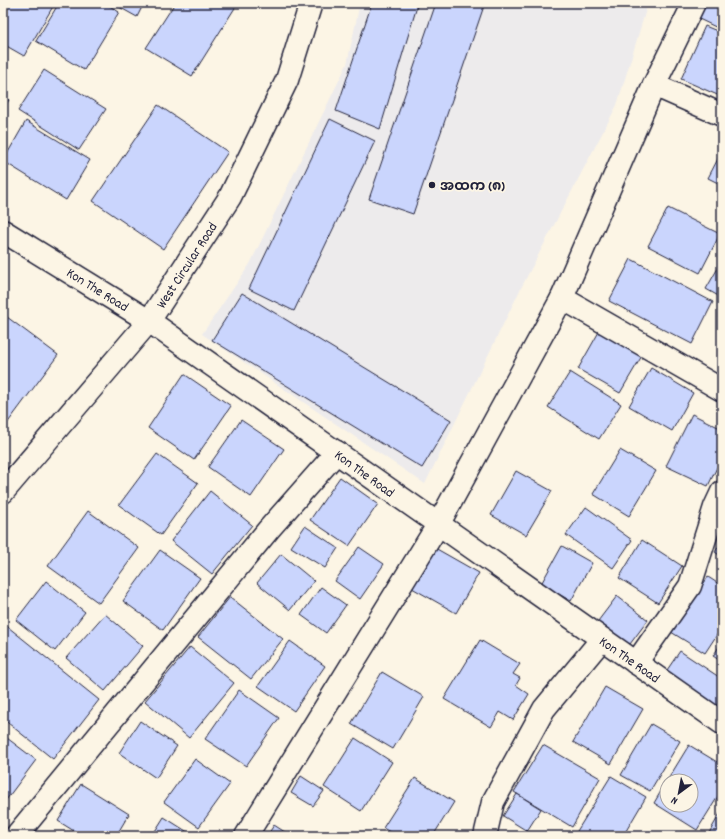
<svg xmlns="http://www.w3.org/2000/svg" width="725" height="839" font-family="Dekko,'Noto Sans Myanmar',sans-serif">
  <rect width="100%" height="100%" fill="#fcf5e5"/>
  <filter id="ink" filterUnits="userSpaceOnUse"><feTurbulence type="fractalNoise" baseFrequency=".025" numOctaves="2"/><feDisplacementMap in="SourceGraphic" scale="8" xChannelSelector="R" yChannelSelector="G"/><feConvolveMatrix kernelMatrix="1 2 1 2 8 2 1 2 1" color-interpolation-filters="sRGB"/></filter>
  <g filter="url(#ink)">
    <!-- built -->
    <path fill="#edebec" d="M360,3H648L617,105L521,288L425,484L202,334L250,264L347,64Z"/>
    <!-- building -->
    <g fill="#cad5fd" stroke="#22223b">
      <path d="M3,3H55L24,56L3,44Z"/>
      <path d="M59,3H105L119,12L84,70L36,41Z"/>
      <path d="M112,3H144L137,17Z"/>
      <path d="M175,3H238L192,76L146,48Z"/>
      <path d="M372,3H418L380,129L336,111Z"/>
      <path d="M436,3H485L413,214L369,199Z"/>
      <path d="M706,3H722V30L699,19Z"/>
      <path d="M705,26L722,33V97L681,79Z"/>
      <path d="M44,70L106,109L79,150L18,111Z"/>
      <path d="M3,97L9,100L3,109Z"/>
      <path d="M158,105L228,152L163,249L93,201Z"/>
      <path d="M330,119L375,141L294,311L249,289Z"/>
      <path d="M26,121L90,160L66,200L3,161Z"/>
      <path d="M722,151V185L708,178Z"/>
      <path d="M668,208L720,234L700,273L648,246Z"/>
      <path d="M631,259L713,302L692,344L609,301Z"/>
      <path d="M722,261V298L706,289Z"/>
      <path d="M242,293L451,420L422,468L212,340Z"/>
      <path d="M3,314L58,355L3,429Z"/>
      <path d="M600,330L643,354L620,393L578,369Z"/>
      <path d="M651,368L693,393L672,431L629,406Z"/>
      <path d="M570,372L621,404L599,439L548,407Z"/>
      <path d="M184,374L231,406L194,460L148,428Z"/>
      <path d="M692,414L722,429V457L708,486L666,466Z"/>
      <path d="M241,420L284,449L251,497L208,467Z"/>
      <path d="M620,450L656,471L629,516L593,494Z"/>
      <path d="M157,454L198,483L161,535L119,505Z"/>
      <path d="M516,471L552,491L526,535L491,515Z"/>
      <path d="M340,477L378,504L349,546L310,520Z"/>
      <path d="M210,491L252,525L212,574L171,541Z"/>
      <path d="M586,507L632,540L613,568L566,535Z"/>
      <path d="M88,511L139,548L99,603L48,566Z"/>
      <path d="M305,526L338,548L325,568L291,547Z"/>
      <path d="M642,540L682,566L658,603L619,578Z"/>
      <path d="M722,541V557L715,552Z"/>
      <path d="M562,546L592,563L571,601L541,584Z"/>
      <path d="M359,547L384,564L360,599L335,581Z"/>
      <path d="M435,548L479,573L456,613L412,588Z"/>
      <path d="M160,550L200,578L163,630L123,601Z"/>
      <path d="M281,554L314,581L290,610L257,583Z"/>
      <path d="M708,577L722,586V627L705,653L671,632Z"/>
      <path d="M46,581L85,612L55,651L16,620Z"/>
      <path d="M321,587L346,605L326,633L301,615Z"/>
      <path d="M617,596L648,620L627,648L595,625Z"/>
      <path d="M230,597L283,639L251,679L198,637Z"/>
      <path d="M105,614L143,646L105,691L66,658Z"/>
      <path d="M3,623L99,700L53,759L3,719Z"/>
      <path d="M480,640L520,664L513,674L520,678L516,685L529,694L513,720L500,712L491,727L444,699Z"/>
      <path d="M290,641L325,666L294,711L258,686Z"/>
      <path d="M722,642V662L713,656Z"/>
      <path d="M190,647L234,683L189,738L145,701Z"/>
      <path d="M680,651L722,679V711L665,673Z"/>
      <path d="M382,672L424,697L393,749L351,724Z"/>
      <path d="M605,687L643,709L611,764L573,742Z"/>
      <path d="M239,690L279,718L246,766L205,739Z"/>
      <path d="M140,721L177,746L156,778L119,753Z"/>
      <path d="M651,724L680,741L650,791L621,775Z"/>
      <path d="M3,735L36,760L3,804Z"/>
      <path d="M355,738L392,762L361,811L324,787Z"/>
      <path d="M543,745L600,778L572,827L514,792Z"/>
      <path d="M689,745L722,765V790L697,830L654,803L667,781V805H691V781H667Z"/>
      <path d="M195,759L230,784L199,827L164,802Z"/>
      <path d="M301,776L324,791L313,806L291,793Z"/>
      <path d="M611,776L646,797L623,836H574Z"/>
      <path d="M415,778L454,802L433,836H397L383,828Z"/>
      <path d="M81,784L129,814L116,836H82L58,821Z"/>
      <path d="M517,794L541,809L527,831L503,816Z"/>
      <path d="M722,810V836H714L709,833Z"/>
      <path d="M164,817L194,836H152Z"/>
      <path d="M274,825L291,836H267Z"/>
      <path d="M527,831L536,836H525Z"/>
    </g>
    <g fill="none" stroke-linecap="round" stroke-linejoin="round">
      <defs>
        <g id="minor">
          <path d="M654,85L722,115"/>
          <path d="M3,231L149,321L722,723"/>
          <path d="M562,298L722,390"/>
          <path d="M636,663L690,586L715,507L722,492"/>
          <path d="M16,836L269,529L337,452"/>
          <path d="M246,836L438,525L562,298L654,85L694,3"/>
          <path d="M485,836L493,802L544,709L602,639"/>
        </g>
        <path id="tertiary" d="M3,492L149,321L230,197L287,80L311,3"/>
      </defs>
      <!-- minor casing -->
      <use href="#minor" stroke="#22223b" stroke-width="25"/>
      <!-- tertiary casing -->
      <use href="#tertiary" stroke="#22223b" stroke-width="25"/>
      <!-- minor -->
      <use href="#minor" stroke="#fcf5e5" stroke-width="22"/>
      <!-- tertiary -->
      <use href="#tertiary" stroke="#fcf5e5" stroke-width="22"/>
    </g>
  </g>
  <!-- markers -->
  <circle fill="#22223b" stroke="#fcf5e5" stroke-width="1.5" cx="432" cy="185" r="4"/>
  <g text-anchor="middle" stroke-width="3.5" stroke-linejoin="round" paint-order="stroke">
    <!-- poi labels -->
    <g font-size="14" font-weight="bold" fill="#22223b" stroke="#fcf5e5" text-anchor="start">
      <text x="440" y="190">အထက (၈)</text>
    </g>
    <!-- street labels -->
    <g font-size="14" fill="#22223b" stroke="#fcf5e5">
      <text transform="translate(186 265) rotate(-57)" y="5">West Circular Road</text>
      <text transform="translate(98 289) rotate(32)" y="5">Kon The Road</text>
      <text transform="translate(365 473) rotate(36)" y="5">Kon The Road</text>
      <text transform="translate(630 659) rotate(35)" y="5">Kon The Road</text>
    </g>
  </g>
  <!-- margin -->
  <rect width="725" height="839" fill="none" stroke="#fcf5e5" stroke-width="16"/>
  <rect x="8" y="8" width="709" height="823" fill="none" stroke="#22223b" stroke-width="1.5" filter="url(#ink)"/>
  <!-- north arrow -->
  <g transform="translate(679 793) rotate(212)"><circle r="19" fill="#fcf5e5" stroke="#a5a1a1"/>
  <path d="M0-3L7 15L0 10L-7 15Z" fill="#22223b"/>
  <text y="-6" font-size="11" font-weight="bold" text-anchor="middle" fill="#22223b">N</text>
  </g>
</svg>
